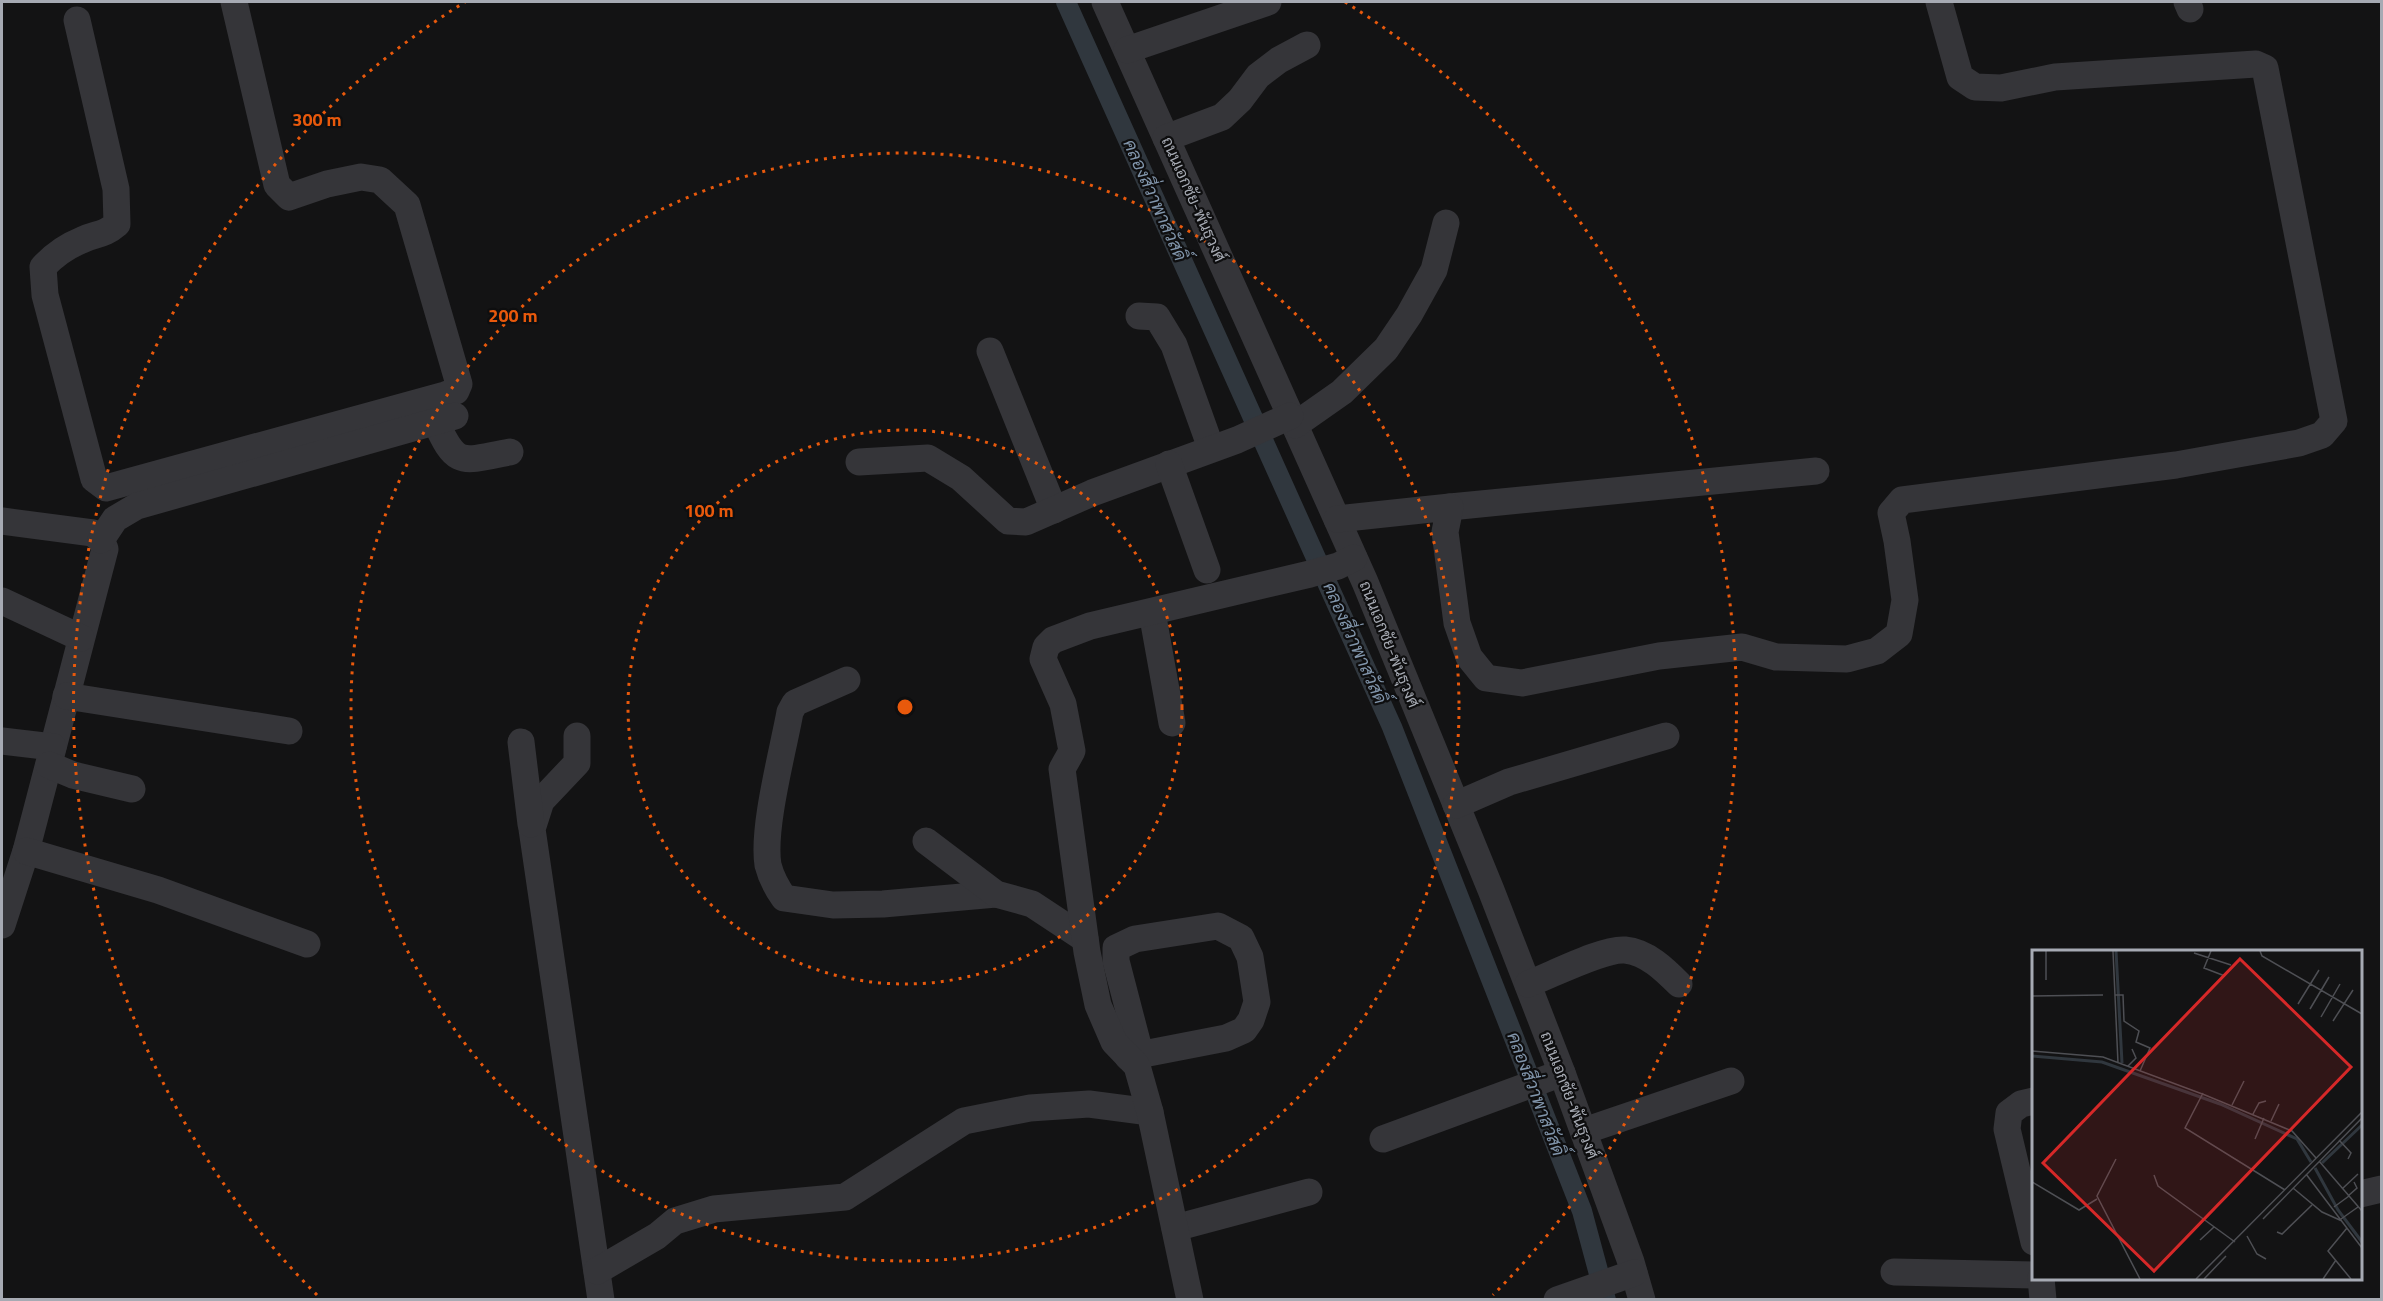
<svg xmlns="http://www.w3.org/2000/svg" width="2383" height="1301" font-family="'Titillium Web',Sarabun,sans-serif">
  <rect width="100%" height="100%" fill="#131314"/>
  <g fill="none" stroke-linecap="round" stroke-linejoin="round">
    <!-- canal -->
    <path stroke="#30373e" stroke-width="20" d="M1066,2L1392,727L1582,1211L1606,1300"/>
    <!-- minor -->
    <g stroke="#353539" stroke-width="27">
      <path d="M1105,2L1365,582L1491,890L1562,1073L1631,1262L1642,1300"/>
      <path d="M2187,2L2190,9"/>
      <path d="M77,20L116,189L117,224C103,236 97,233 82,240C67,246 54,255 43,267L45,295L94,479L106,488L445,395L456,391L459,384L407,205L380,180L361,177L327,184L289,197L277,185L234,2"/>
      <path d="M1127,50L1268,2"/>
      <path d="M1166,138L1222,117L1240,100L1258,76L1279,60L1307,45"/>
      <path d="M1139,316L1157,317L1174,345L1211,448"/>
      <path d="M990,351L1054,510"/>
      <path d="M436,422C457,470 463,460 510,452"/>
      <path d="M1295,425L1342,392L1386,349L1409,315L1434,270L1446,223"/>
      <path d="M859,462L928,458L961,478L1008,521L1026,522L1092,493L1237,440L1290,416"/>
      <path d="M1169,464L1207,570"/>
      <path d="M1450,507L1816,471"/>
      <path d="M1337,519L1450,507L1445,532L1457,623L1469,657L1486,678L1522,683L1659,656L1742,647L1776,657L1847,659L1877,651L1899,634L1905,600L1897,541L1891,513L1902,500L2176,465L2299,443L2322,435L2334,421L2265,68L2256,64L2055,77L2001,88L1975,87L1960,77L1939,2"/>
      <path d="M2,521L93,533L101,540L105,549L26,851L2,925"/>
      <path d="M101,540L115,519L137,506L455,416"/>
      <path d="M2,601L81,638"/>
      <path d="M1152,612L1172,723"/>
      <path d="M847,680L795,703L790,712C783,751 762,828 768,865C771,877 777,888 784,898L833,905L883,904L996,894"/>
      <path d="M66,696L289,731"/>
      <path d="M577,736V763L541,801L532,829L601,1300"/>
      <path d="M2,741L53,747"/>
      <path d="M521,742L531,824"/>
      <path d="M49,765L73,775L132,789"/>
      <path d="M1456,805L1509,782L1666,736"/>
      <path d="M926,841L996,894L1032,904L1085,939"/>
      <path d="M26,851L158,890L307,944"/>
      <path d="M1528,984C1550,976 1603,948 1625,950C1647,952 1665,970 1679,984"/>
      <path d="M1128,1057L1226,1038L1244,1030L1251,1020L1257,1002L1250,957L1241,938L1218,926L1135,939L1116,948V961L1140,1053"/>
      <path d="M2034,1101L2021,1104L2009,1113L2007,1129L2034,1242"/>
      <path d="M1584,1131L1731,1081"/>
      <path d="M1383,1139L1562,1073"/>
      <path d="M2360,1194L2382,1189"/>
      <path d="M1175,1228L1309,1192"/>
      <path d="M597,1271L657,1236L675,1221L714,1209L845,1197L964,1121L1030,1108L1089,1104L1150,1112"/>
      <path d="M1894,1272L2034,1275"/>
      <path d="M2041,1278L2043,1300"/>
      <path d="M1190,1300L1150,1112L1137,1066L1114,1042L1098,1005L1087,952L1062,769L1072,751L1063,704L1043,659L1046,647L1053,640L1090,626L1310,574L1338,566L1354,558"/>
      <path d="M1557,1300L1634,1273"/>
    </g>
  </g>
  <!-- distance rings -->
  <g fill="none" stroke="#e8590c" stroke-width="3" stroke-dasharray="3 6">
    <circle cx="905" cy="707" r="277"/>
    <circle cx="905" cy="707" r="554"/>
    <path d="M317 1295A831 831 0 0 1 465 2M1345 2A831 831 0 0 1 1493 1295"/>
  </g>
  <g text-anchor="middle" stroke-width="4.5" stroke-linejoin="round" paint-order="stroke">
    <!-- street labels -->
    <g font-size="16" fill="#a6aab3" stroke="#0e0e0f">
      <text transform="translate(1194 199) rotate(66)" y="6">ถนนเอกชัย-พันธุวงศ์</text>
      <text transform="translate(1390 644) rotate(68)" y="6">ถนนเอกชัย-พันธุวงศ์</text>
      <text transform="translate(1570 1095) rotate(69)" y="6">ถนนเอกชัย-พันธุวงศ์</text>
    </g>
    <!-- water labels -->
    <g font-size="18" font-style="italic" fill="#8195ab" stroke="#0e0e0f">
      <text transform="translate(1155 200) rotate(66)" y="6">คลองสี่วาพาสวัสดิ์</text>
      <text transform="translate(1355 643) rotate(66)" y="6">คลองสี่วาพาสวัสดิ์</text>
      <text transform="translate(1536 1094) rotate(69)" y="6">คลองสี่วาพาสวัสดิ์</text>
    </g>
  </g>
  <!-- overview -->
  <g transform="translate(2032 950)">
    <rect width="330" height="330" fill="#131314"/>
    <path fill="none" stroke="#30373e" stroke-width="3" d="M84,1L90,113M0,106L70,112L188,154L265,189L279,212M290,213L330,175M283,218L306,260L330,292"/>
    <path fill="none" stroke="#4e4f54" stroke-width="1.5" d="M81,1L86,113M179,1L172,18L193,26M228,1L230,6L330,64M162,3L199,15M14,30V1M83,45H91L92,71L107,81L104,92L118,98L108,121M0,46L71,45M266,54L287,20M278,59L297,27M289,67L308,34M301,71L321,40M0,101L71,107L173,145L260,181L284,208M96,116L104,108L100,99M171,143L153,178L253,240M200,155L212,131M221,164L227,153L234,151M239,171L247,154M223,189L232,168M307,190L319,203L316,209M84,209L65,246L108,329M287,211L330,261M274,224L330,298M122,225L126,236L203,292M0,232L47,260L65,249M261,238L290,262L310,271M310,239L326,224M316,246L325,238L322,232M302,257L317,246M231,269L330,168M309,269L326,257M315,278L296,301L319,329M245,282L250,284L280,255M215,286L225,304L234,309M168,290L182,277M164,329L330,162M172,329L194,306M291,329L304,310"/>
    <path fill="#d62828" fill-opacity="0.15" stroke="#d62828" stroke-width="3" d="M208,9L319,117L122,321L11,213Z"/>
    <rect width="330" height="330" fill="none" stroke="#a6aab3" stroke-width="3"/>
  </g>
  <circle cx="905" cy="707" r="9" fill="#e8590c" stroke="#0e0e0f" stroke-width="3"/>
  <g font-size="18" text-anchor="middle" font-weight="bold" fill="#e8590c" stroke="#0e0e0f" stroke-width="4.5" stroke-linejoin="round" paint-order="stroke">
    <text x="317" y="126">300 m</text>
    <text x="513" y="322">200 m</text>
    <text x="709" y="517">100 m</text>
  </g>
  <!-- border -->
  <rect width="2383" height="1301" fill="none" stroke="#a6aab3" stroke-width="6"/>
</svg>
